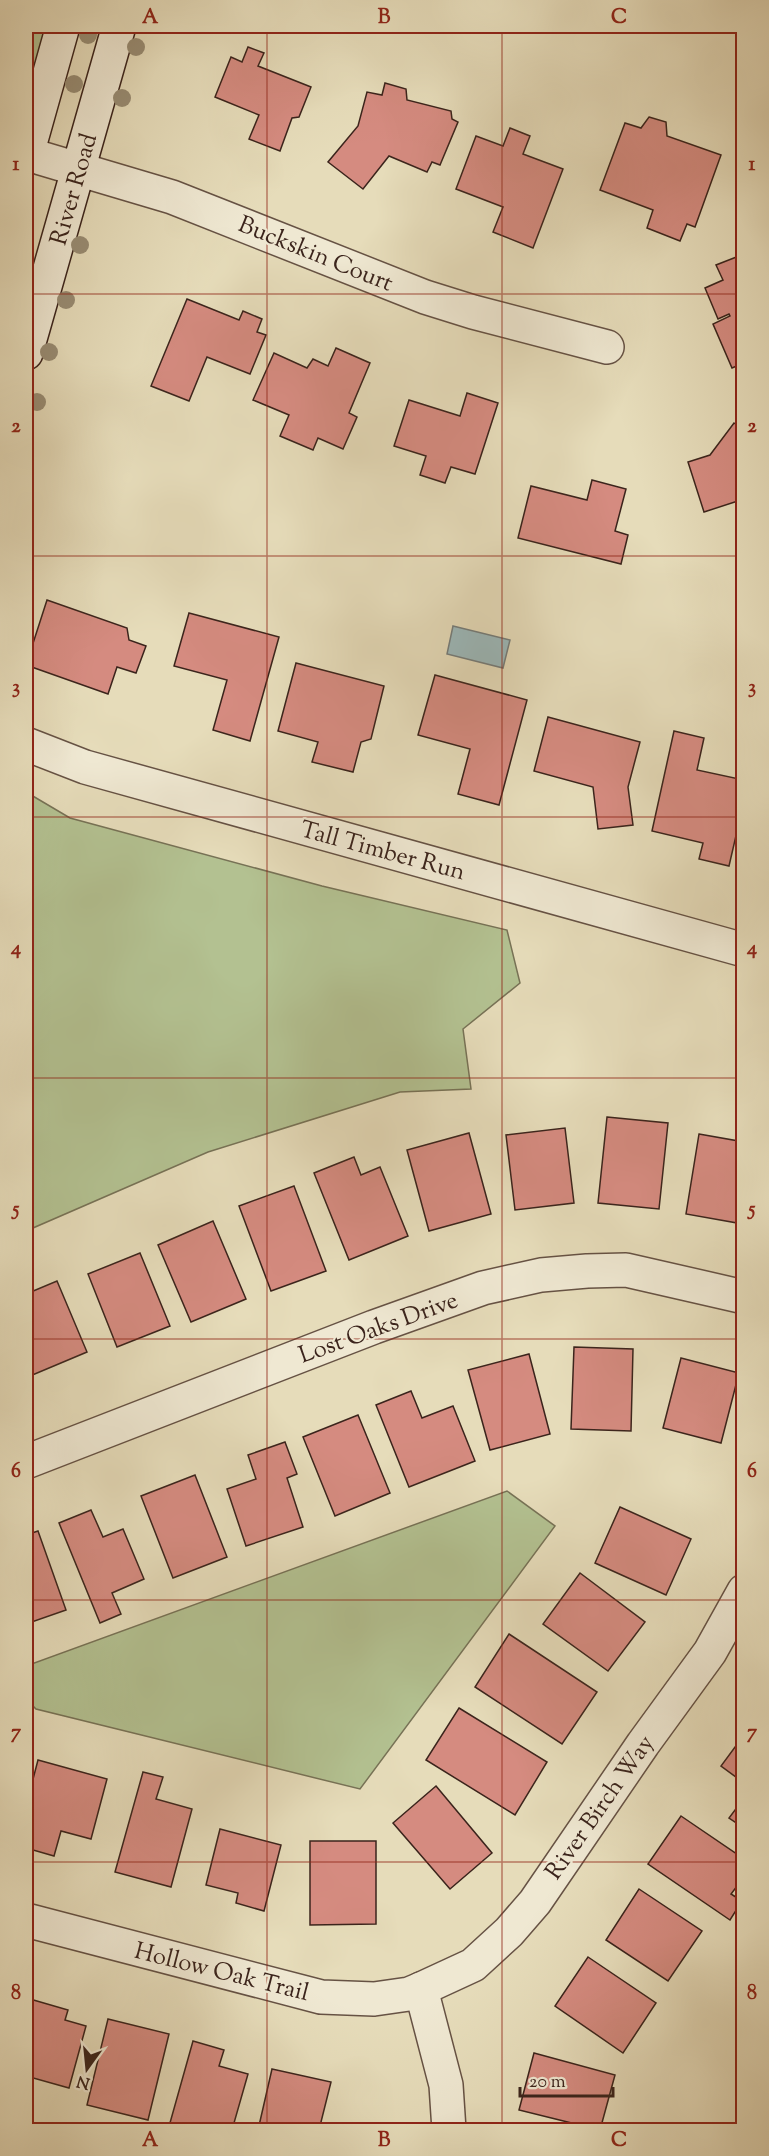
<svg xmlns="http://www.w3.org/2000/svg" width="769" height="2156" font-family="'Sorts Mill Goudy',serif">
  <rect width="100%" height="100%" fill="#e6dcba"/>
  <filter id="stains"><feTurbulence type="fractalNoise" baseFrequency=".00333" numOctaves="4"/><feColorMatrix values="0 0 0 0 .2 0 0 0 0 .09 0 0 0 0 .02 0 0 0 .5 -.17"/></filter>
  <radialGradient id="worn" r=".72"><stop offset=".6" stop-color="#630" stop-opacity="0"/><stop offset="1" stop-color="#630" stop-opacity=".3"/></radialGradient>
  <!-- green -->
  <g fill="#b3c191" stroke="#777256" stroke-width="1.5">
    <path d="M26,26H63L26,158Z"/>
    <path d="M26,792L70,818L322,886L507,930L520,983L463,1029L471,1089L400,1092L208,1152L26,1231Z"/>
    <path d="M507,1491L555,1526L360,1789L36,1709L26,1699V1666Z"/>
  </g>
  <!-- water -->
  <path fill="#9cb9bb" stroke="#757d7b" stroke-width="1.5" d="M453,626L510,640L503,668L447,654Z"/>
  <!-- building -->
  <g fill="#d58b80" stroke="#3b241c" stroke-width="1.5">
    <path d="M248,47L264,53L258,66L311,87L299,117L292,118L280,151L249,139L259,115L215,97L231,57L242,62Z"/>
    <path d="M385,83L406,89L407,100L451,111L452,119L458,122L440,165L432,162L427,172L389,156L363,189L328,162L358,126L367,92L382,95Z"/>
    <path d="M649,117L666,122L667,136L721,155L695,227L687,224L680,241L647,228L653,210L600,190L625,123L641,128Z"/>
    <path d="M510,128L530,136L523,154L563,169L533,248L493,232L503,207L456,189L476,136L503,146Z"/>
    <path d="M744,254V363L732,368L713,324L730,316L729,314L718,319L705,288L723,280L716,265Z"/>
    <path d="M187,299L239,320L243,311L262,319L257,332L266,335L250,374L207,357L189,401L151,386Z"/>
    <path d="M336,348L370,363L349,413L357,417L343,449L318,438L313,450L280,436L289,415L253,400L274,353L307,368L313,359L328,366Z"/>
    <path d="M467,393L498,403L475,474L451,467L445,483L420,475L426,456L394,446L409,400L460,416Z"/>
    <path d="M734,423L744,430V485L740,482L744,499L704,512L688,462L710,455Z"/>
    <path d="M592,480L626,489L615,531L628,535L621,564L518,538L531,486L587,500Z"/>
    <path d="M47,600L127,628L129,640L146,646L136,673L117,667L108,694L26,665Z"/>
    <path d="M189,613L279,637L250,741L213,730L227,680L174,666Z"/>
    <path d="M296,663L384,686L371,739L361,742L353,772L312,762L318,742L278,731Z"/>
    <path d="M435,675L527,700L499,805L458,794L470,749L418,735Z"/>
    <path d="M548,717L640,742L628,787L633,825L598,829L593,787L534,771Z"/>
    <path d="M674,731L704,738L697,770L744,780V801L729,866L699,859L703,843L652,831Z"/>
    <path d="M607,1117L668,1123L659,1209L598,1203Z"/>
    <path d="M565,1128L574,1203L515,1210L506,1135Z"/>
    <path d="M469,1133L491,1214L429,1231L407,1150Z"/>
    <path d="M699,1134L744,1142L743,1224L686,1214Z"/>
    <path d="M354,1157L361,1175L380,1167L408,1236L349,1260L314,1173Z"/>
    <path d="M294,1186L326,1271L271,1291L239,1206Z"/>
    <path d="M213,1221L246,1299L191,1322L158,1245Z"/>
    <path d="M140,1253L170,1326L117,1347L88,1274Z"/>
    <path d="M57,1281L87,1352L30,1376L26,1367V1294Z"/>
    <path d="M574,1347L633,1349L631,1431L571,1429Z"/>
    <path d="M529,1354L550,1434L490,1450L468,1370Z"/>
    <path d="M681,1358L739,1373L721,1443L663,1428Z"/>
    <path d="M411,1391L422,1418L453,1406L475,1461L409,1487L376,1405Z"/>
    <path d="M358,1415L390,1493L335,1516L303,1437Z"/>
    <path d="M285,1442L297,1474L287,1478L303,1527L246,1546L227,1489L256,1479L248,1455Z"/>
    <path d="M195,1475L227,1557L173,1578L141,1496Z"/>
    <path d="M620,1507L691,1539L666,1595L595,1563Z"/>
    <path d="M91,1510L103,1537L123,1529L144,1579L112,1593L121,1614L100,1623L59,1523Z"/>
    <path d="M38,1531L66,1610L26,1624V1535Z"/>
    <path d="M580,1573L645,1622L608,1671L543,1624Z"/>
    <path d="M509,1634L597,1692L562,1744L475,1687Z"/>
    <path d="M459,1708L547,1762L515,1815L426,1760Z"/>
    <path d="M738,1743L744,1747V1783L721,1766Z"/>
    <path d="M38,1760L107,1779L91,1839L61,1831L54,1856L26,1848V1806Z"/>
    <path d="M143,1772L163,1777L156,1799L192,1809L171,1887L115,1872Z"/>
    <path d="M436,1786L492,1853L450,1889L393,1823Z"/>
    <path d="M744,1798V1828L729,1818Z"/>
    <path d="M681,1816L744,1859V1877L731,1894L742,1901L730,1920L648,1864Z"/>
    <path d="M220,1829L281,1845L264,1911L236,1903L238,1893L206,1885Z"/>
    <path d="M310,1841H376V1924L310,1925Z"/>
    <path d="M639,1889L702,1931L668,1981L606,1940Z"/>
    <path d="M588,1957L656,2003L623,2053L555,2006Z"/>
    <path d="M30,1999L68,2010L65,2020L86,2026L69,2088L26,2076V2014Z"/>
    <path d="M108,2019L169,2034L148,2120L87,2105Z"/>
    <path d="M193,2041L224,2050L219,2066L248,2074L232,2130H168Z"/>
    <path d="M534,2053L615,2075L600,2130L519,2110Z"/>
    <path d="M272,2069L331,2082L319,2130H258Z"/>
  </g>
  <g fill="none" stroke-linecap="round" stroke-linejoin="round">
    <defs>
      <g id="street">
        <path d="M27,154L172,197L425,297L473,312L607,347"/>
        <path d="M26,744L85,767L744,950"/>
        <path d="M26,1462L374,1327L483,1288L541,1275L587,1271L626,1270L744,1297"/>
        <path d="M26,1920L321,1997L374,1999L409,1994L421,1989L473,1965L509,1932L535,1902L643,1744L710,1652L744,1591"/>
        <path d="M421,1989L446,2085L449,2130"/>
      </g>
      <g id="secondary">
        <path d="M26,158L63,26"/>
        <path d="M26,353L119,26"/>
      </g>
    </defs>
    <!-- street casing -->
    <use href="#street" stroke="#665244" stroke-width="36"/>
    <!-- secondary casing -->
    <use href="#secondary" stroke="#3b241c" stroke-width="36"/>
    <!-- street -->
    <use href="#street" stroke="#efe8d2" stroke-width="33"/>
    <!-- secondary -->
    <use href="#secondary" stroke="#efe8d2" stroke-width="33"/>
  </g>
  <!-- trees -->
  <g fill="#988c73">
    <circle cx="88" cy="35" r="9"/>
    <circle cx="136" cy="47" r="9"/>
    <circle cx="74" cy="84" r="9"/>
    <circle cx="122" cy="98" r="9"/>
    <circle cx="80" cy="245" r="9"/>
    <circle cx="66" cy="300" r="9"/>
    <circle cx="49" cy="352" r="9"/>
    <circle cx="37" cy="402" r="9"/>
  </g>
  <!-- grid -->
  <path fill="none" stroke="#8f2418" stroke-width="1.5" stroke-opacity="0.55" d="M267,26V2130M502,26V2130M26,294H744M26,556H744M26,817H744M26,1078H744M26,1339H744M26,1600H744M26,1862H744"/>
  <g text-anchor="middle" stroke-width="4.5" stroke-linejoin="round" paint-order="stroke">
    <!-- street labels -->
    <g font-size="24" fill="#3b241c" stroke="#efe8d2">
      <text transform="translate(73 189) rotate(-74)" y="8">River Road</text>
      <text transform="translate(316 253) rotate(22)" y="8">Buckskin Court</text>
      <text transform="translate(383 850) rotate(15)" y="8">Tall Timber Run</text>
      <text transform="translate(378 1327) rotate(-20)" y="8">Lost Oaks Drive</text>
      <text transform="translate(599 1807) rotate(-55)" y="8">River Birch Way</text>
      <text transform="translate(222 1971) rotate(14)" y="8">Hollow Oak Trail</text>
    </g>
  </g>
  <!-- margin -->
  <rect width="769" height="2156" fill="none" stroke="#e6dcba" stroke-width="66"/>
  <!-- north arrow -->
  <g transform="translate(87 2069) rotate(195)" stroke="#efe8d2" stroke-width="4.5" paint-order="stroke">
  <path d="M0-4.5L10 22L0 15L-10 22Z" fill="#3b241c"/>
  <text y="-9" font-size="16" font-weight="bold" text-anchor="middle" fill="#3b241c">N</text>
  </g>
  <!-- scale -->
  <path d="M520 2087v9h93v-9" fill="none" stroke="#3b241c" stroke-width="3"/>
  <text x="529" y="2087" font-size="18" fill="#3b241c" stroke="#efe8d2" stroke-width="4.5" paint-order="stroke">20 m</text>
  <rect x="33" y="33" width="703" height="2090" fill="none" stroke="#8f2418" stroke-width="2"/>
  <g font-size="20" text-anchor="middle" font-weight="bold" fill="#8f2418">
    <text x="150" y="23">A</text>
    <text x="384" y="23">B</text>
    <text x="619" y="23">C</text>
    <text x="16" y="170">1</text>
    <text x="752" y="170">1</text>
    <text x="16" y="432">2</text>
    <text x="752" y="432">2</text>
    <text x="16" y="693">3</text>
    <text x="752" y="693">3</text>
    <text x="16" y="954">4</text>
    <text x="752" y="954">4</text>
    <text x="16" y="1215">5</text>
    <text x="752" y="1215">5</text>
    <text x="16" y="1477">6</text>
    <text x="752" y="1477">6</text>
    <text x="16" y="1738">7</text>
    <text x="752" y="1738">7</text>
    <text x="16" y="1999">8</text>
    <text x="752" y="1999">8</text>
    <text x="150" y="2146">A</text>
    <text x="384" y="2146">B</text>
    <text x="619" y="2146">C</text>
  </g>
  <rect width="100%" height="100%" filter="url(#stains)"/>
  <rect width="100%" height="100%" fill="url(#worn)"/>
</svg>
